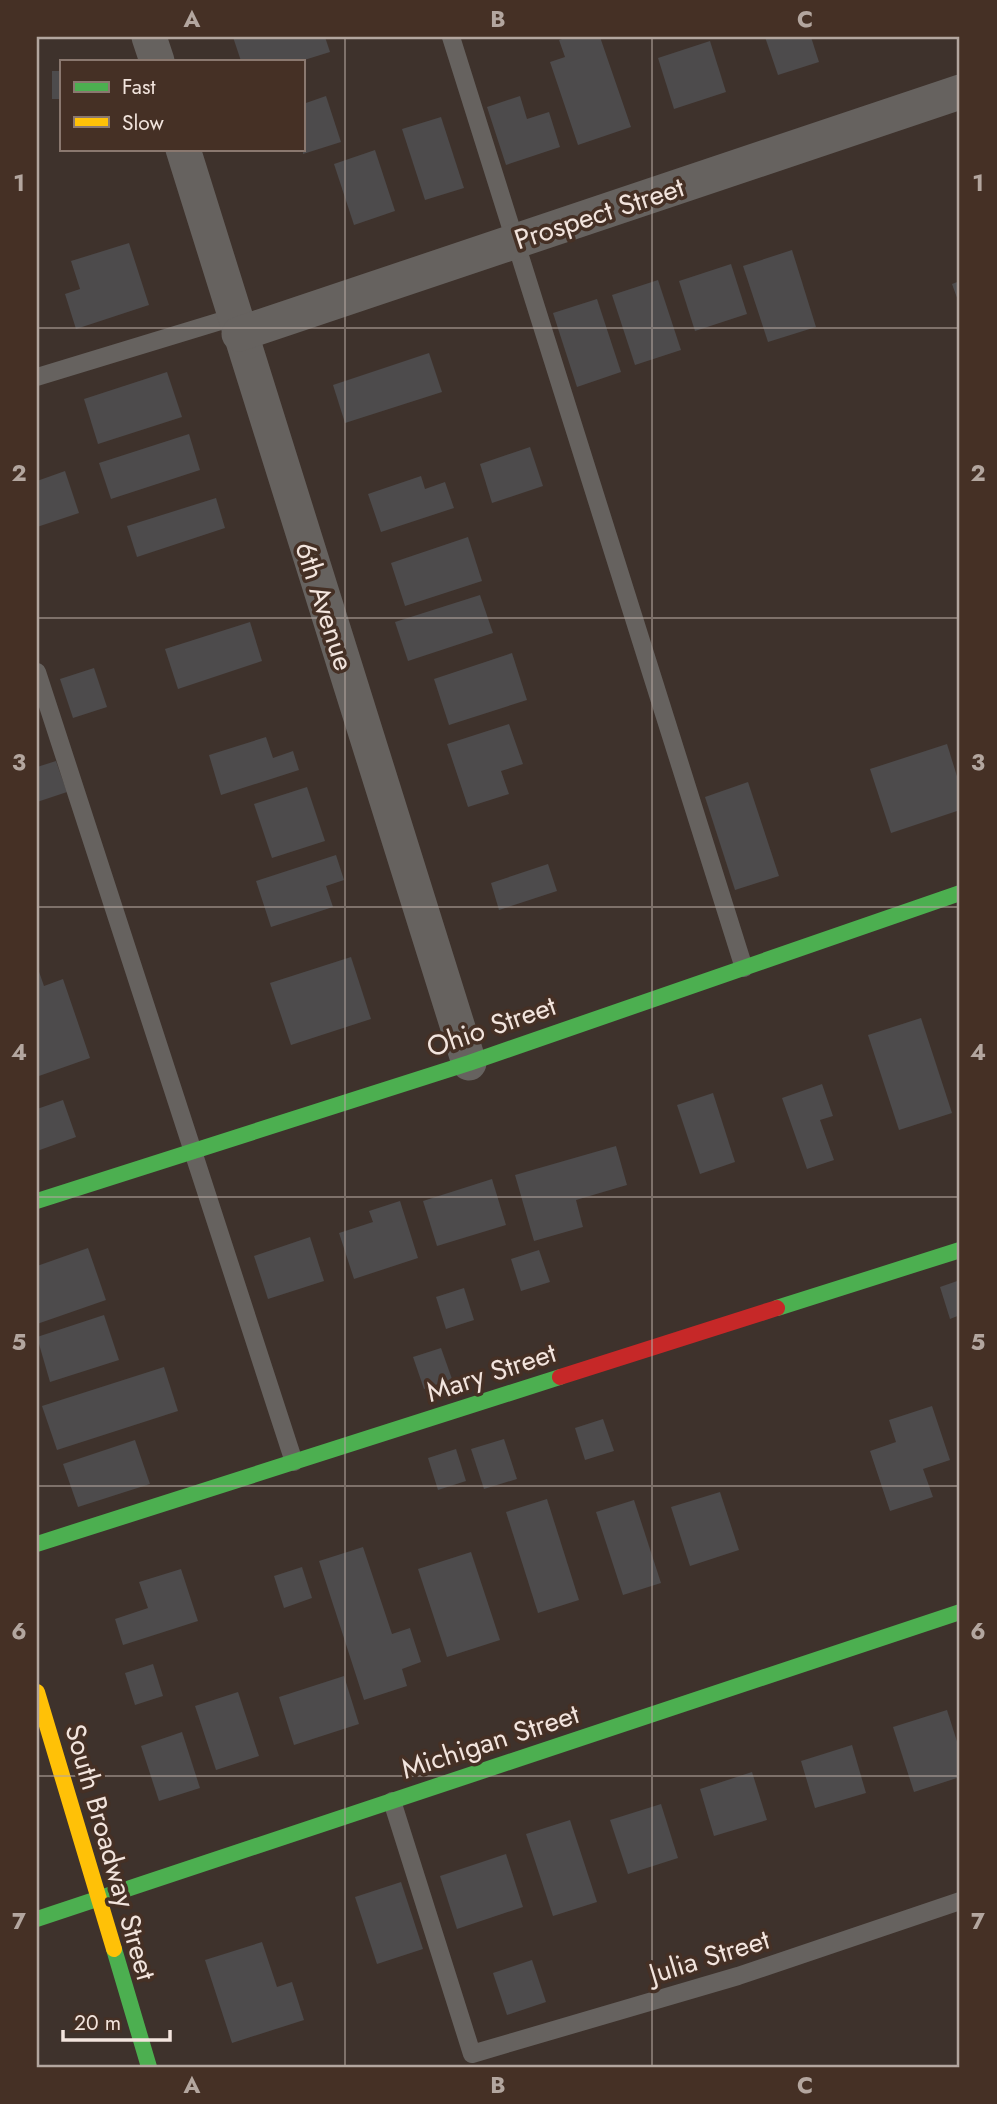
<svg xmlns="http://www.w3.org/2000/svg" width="997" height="2104" font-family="Jost,sans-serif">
  <rect width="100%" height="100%" fill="#3e322c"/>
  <!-- building -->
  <g fill="#4d4b4c">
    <path d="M233,37H325L330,52L301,61H241Z"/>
    <path d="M568,37H600L631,127L578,145L550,62L565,57L559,40Z"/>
    <path d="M765,37H811L819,62L778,75Z"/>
    <path d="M710,41L726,92L674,109L658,58Z"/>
    <rect x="52" y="71" width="9" height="28"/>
    <path d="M326,96L341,142L303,154V104Z"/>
    <path d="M520,96L527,119L549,112L560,147L506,165L487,107Z"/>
    <path d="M441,117L464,188L425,200L402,129Z"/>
    <path d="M375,150L395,211L354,225L334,164Z"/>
    <path d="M129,243L149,305L76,329L65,294L80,289L71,261Z"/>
    <path d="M792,250L816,327L768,342L743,266Z"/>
    <path d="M731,264L747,314L695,331L679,281Z"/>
    <path d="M658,280L681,350L635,365L612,295Z"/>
    <path d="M960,281V306L952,284Z"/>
    <path d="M597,299L621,372L577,387L553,313Z"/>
    <path d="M429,353L442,392L345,423L333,385Z"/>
    <path d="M167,372L182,417L98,444L84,399Z"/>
    <path d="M189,434L200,470L111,499L99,463Z"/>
    <path d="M530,447L543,486L492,503L480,464Z"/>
    <path d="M65,471L79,513L37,527V481Z"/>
    <path d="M421,476L425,489L445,482L454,508L381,532L368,494Z"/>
    <path d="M216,498L225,528L137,557L127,526Z"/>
    <path d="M468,537L482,581L405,606L391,563Z"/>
    <path d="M480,595L493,633L408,661L395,622Z"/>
    <path d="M250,622L262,661L178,689L165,649Z"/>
    <path d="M512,653L527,700L449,725L434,679Z"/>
    <path d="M94,668L107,707L73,718L60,679Z"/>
    <path d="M509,724L523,764L501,771L509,794L468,807L447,744Z"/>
    <path d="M266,737L273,758L293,751L299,770L221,795L209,755Z"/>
    <path d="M947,744L960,786V810L891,833L870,769Z"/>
    <path d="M56,761L67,792L37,802V767Z"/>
    <path d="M748,782L779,876L735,890L705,797Z"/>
    <path d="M307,787L325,841L272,858L254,804Z"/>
    <path d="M336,855L344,880L326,886L333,907L271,927L256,881Z"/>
    <path d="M548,864L557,891L499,910L491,883Z"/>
    <path d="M351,957L371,1019L291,1045L270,983Z"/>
    <path d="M37,966L44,986L63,979L90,1058L39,1076Z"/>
    <path d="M921,1018L952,1113L899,1130L868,1035Z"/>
    <path d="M822,1084L833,1116L820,1120L834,1160L807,1169L782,1098Z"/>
    <path d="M713,1093L735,1162L700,1174L677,1105Z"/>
    <path d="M63,1100L76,1137L37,1151V1109Z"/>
    <path d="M616,1146L627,1185L576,1200L583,1227L534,1241L515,1175Z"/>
    <path d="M492,1179L506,1225L437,1246L423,1201Z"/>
    <path d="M400,1201L418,1258L354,1279L339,1233L373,1222L369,1211Z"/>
    <path d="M310,1237L324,1281L268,1299L254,1256Z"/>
    <path d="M88,1248L106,1300L37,1324V1266Z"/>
    <path d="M539,1250L550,1282L521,1291L511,1259Z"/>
    <path d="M960,1280V1315L950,1319L940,1287Z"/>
    <path d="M464,1288L474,1320L446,1329L436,1297Z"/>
    <path d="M104,1315L119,1360L50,1382L37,1337Z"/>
    <path d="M441,1348L452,1379L424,1389L413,1357Z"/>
    <path d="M164,1367L178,1411L57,1450L42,1406Z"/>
    <path d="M932,1406L950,1460L923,1469L933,1497L890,1511L870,1451L896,1442L889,1420Z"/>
    <path d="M603,1419L614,1451L585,1460L575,1428Z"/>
    <path d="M504,1439L517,1479L484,1489L471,1449Z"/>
    <path d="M135,1440L150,1484L78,1507L63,1464Z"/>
    <path d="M456,1449L466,1481L438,1490L428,1458Z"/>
    <path d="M720,1492L739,1550L690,1566L671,1507Z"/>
    <path d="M547,1499L579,1600L538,1613L506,1512Z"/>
    <path d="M634,1500L661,1583L623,1595L596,1512Z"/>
    <path d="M363,1547L392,1634L410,1628L421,1662L402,1669L407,1686L364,1700L319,1561Z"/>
    <path d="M471,1552L500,1640L447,1657L418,1569Z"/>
    <path d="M302,1567L312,1598L284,1608L274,1576Z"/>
    <path d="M181,1569L198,1621L123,1645L115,1619L148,1608L139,1582Z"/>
    <path d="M153,1664L163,1696L135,1705L125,1673Z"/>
    <path d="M344,1676L359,1724L294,1745L279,1697Z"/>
    <path d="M238,1692L259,1756L216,1770L195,1706Z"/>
    <path d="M947,1710L960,1751V1777L914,1792L893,1727Z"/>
    <path d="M182,1732L200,1788L159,1801L141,1746Z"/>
    <path d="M852,1745L866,1793L815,1808L801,1761Z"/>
    <path d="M752,1772L767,1820L714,1836L700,1789Z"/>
    <path d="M661,1804L678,1858L628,1874L610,1820Z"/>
    <path d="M570,1820L597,1902L553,1916L526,1834Z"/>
    <path d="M506,1854L523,1907L457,1929L440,1876Z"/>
    <path d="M401,1882L423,1949L377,1964L355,1897Z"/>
    <path d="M262,1942L277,1987L292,1982L304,2020L232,2043L205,1960Z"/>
    <path d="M532,1960L546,2002L507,2015L493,1973Z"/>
  </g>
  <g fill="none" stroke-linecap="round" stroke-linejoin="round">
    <!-- lane -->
    <g stroke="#66625f" stroke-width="18">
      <path d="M451,37L744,968"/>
      <path d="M37,377L234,317"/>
      <path d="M37,672L294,1462"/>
      <path d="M392,1801L472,2054L738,1976L960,1901"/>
    </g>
    <!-- street -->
    <g stroke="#66625f" stroke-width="35">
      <path d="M149,37L157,61"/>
      <path d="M183,149L469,1063"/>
      <path d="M239,334L960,92"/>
    </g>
    <!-- fast -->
    <g stroke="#4caf50" stroke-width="16">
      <path d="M37,1201L469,1063L960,893"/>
      <path d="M777,1308L960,1250"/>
      <path d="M37,1544L560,1377"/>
      <path d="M37,1919L960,1612"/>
      <path d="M114,1949L149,2067"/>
    </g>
    <!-- slow -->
    <path stroke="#ffc107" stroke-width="16" d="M37,1692L114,1949"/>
    <!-- jam -->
    <path stroke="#c62828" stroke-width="16" d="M560,1377L777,1308"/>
  </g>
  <!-- grid -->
  <path fill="none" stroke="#b3a69f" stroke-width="2" stroke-opacity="0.55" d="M345,37V2067M652,37V2067M37,328H960M37,618H960M37,907H960M37,1197H960M37,1486H960M37,1776H960"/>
  <g text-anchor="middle" stroke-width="7" stroke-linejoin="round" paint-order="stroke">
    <!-- street labels -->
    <g font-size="28" fill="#f2e4dd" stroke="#453025">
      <text transform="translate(599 213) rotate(-18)" y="10">Prospect Street</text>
      <text transform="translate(325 606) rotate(72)" y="10">6th Avenue</text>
      <text transform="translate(491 1026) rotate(-19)" y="10">Ohio Street</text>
      <text transform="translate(491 1372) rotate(-18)" y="10">Mary Street</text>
      <text transform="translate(490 1741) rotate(-18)" y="10">Michigan Street</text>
      <text transform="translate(111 1852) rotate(74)" y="10">South Broadway Street</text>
      <text transform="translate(709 1956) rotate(-17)" y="10">Julia Street</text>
    </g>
  </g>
  <!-- border -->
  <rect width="997" height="2104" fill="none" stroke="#453025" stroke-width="77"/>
  <!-- legend -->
  <rect x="60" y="60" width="245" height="91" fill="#453025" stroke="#8a786f" stroke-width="2"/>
  <rect x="74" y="82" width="35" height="10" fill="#4caf50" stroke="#8a786f" stroke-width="2"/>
  <text x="122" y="94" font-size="21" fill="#f2e4dd">Fast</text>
  <rect x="74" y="117" width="35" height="10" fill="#ffc107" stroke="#8a786f" stroke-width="2"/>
  <text x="122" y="130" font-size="21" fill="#f2e4dd">Slow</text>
  <!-- scale -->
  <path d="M63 2030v10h107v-10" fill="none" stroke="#f2e4dd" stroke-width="3.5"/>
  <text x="74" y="2030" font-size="21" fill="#f2e4dd" stroke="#453025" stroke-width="5" paint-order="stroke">20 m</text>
  <rect x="38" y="38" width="920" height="2028" fill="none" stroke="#b3a69f" stroke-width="2.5"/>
  <g font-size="23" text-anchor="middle" font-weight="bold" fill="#b3a69f">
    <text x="192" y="27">A</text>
    <text x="498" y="27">B</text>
    <text x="805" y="27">C</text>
    <text x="19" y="191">1</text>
    <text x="978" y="191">1</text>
    <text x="19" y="481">2</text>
    <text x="978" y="481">2</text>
    <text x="19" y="770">3</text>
    <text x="978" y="770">3</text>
    <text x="19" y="1060">4</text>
    <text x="978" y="1060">4</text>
    <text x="19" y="1350">5</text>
    <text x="978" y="1350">5</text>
    <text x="19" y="1639">6</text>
    <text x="978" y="1639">6</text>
    <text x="19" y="1929">7</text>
    <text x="978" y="1929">7</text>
    <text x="192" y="2093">A</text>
    <text x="498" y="2093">B</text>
    <text x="805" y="2093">C</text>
  </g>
</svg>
